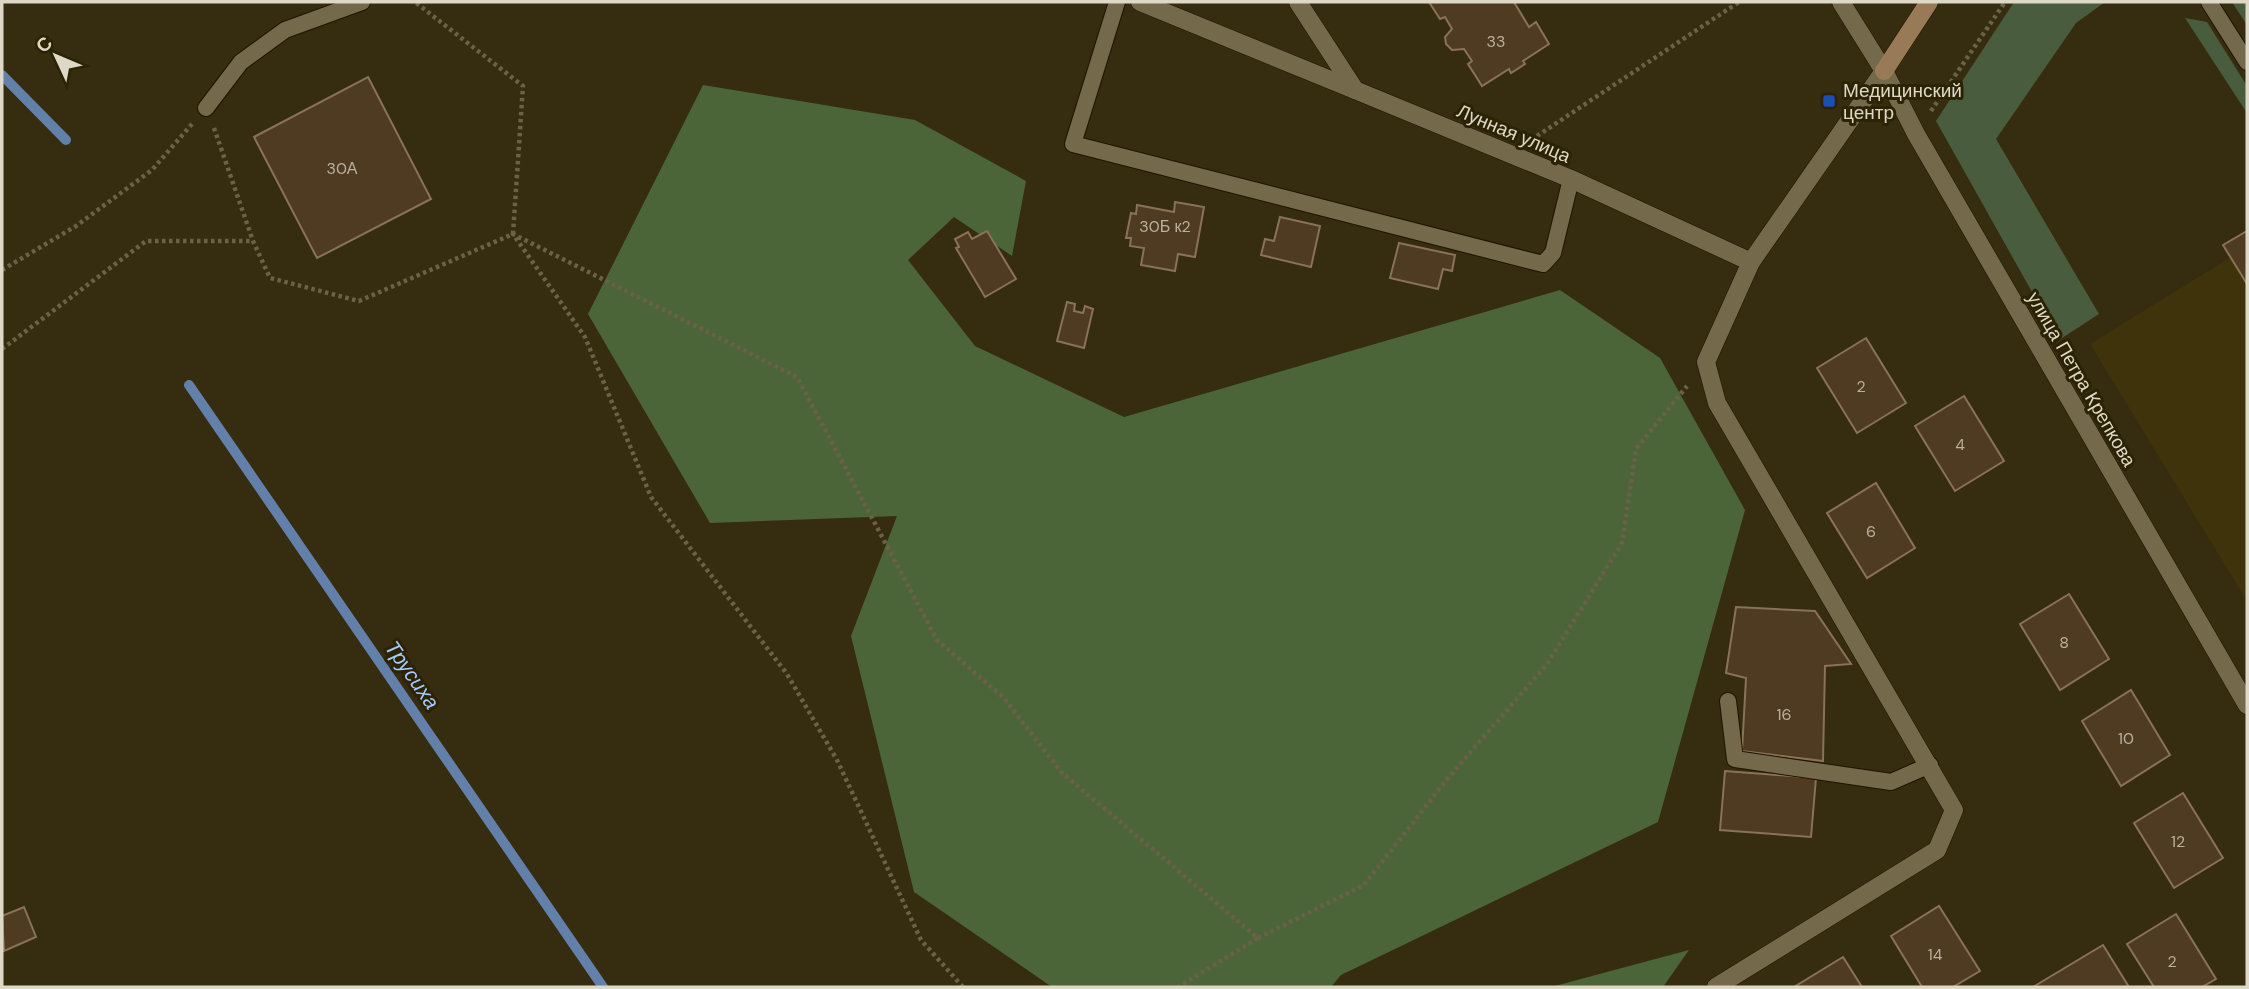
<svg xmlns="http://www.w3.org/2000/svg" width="2249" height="989" font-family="'DM Sans',sans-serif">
  <rect width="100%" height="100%" fill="#362c0f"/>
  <!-- built -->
  <path fill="#3f330c" d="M2247,247V601L2090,344Z"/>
  <!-- green -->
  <g fill="#495c3d">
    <path d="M2014,2H2105L2076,23L1996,139L2099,314L2059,340L1936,121Z"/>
    <path d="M2232,2H2247V25Z"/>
    <path d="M2185,18L2207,22L2247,86V113Z"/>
  </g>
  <!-- forest -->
  <g fill="#4b6539">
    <path d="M703,85L915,120L1026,181L1012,256L954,217L908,260L975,346L1124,417L1560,290L1660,358L1745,510L1658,822L1341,975L1331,987H1052L914,892L851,636L897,516L710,523L588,314Z"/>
    <path d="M1689,950L1663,987H1551Z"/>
  </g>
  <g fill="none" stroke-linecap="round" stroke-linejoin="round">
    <!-- stream -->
    <g stroke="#6280aa" stroke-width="10">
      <path d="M2,75L66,140"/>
      <path d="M189,385L603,987"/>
    </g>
  </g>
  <!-- building -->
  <g fill="#4f3a22" stroke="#897258" stroke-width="2">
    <path d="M1429,2H1514L1529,27L1536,22L1549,44L1523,61L1525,64L1511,73L1509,69L1482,86L1468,64L1472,61L1464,49L1452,50L1446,44L1445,37L1452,29L1445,17L1440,19Z"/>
    <path d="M368,77L431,199L317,258L254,137Z"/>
    <path d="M1175,202L1204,207L1195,257L1178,254L1175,271L1141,265L1144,248L1130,246L1131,238H1126L1131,213L1136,214L1137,205L1174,212Z"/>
    <path d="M1280,217L1320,226L1311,267L1261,255L1265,239L1274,241Z"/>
    <path d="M987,231L1016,279L985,297L956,248L959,247L955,239L968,232L972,239Z"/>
    <path d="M2247,231V284L2223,245Z"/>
    <path d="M1399,243L1455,255L1452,271L1443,269L1438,289L1390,278Z"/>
    <path d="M1067,302L1075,304L1074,311L1083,313L1085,306L1093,309L1084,348L1057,341Z"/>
    <path d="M1866,338L1906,403L1857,433L1817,368Z"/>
    <path d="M1964,396L2004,461L1955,491L1915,426Z"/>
    <path d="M1876,483L1915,548L1867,578L1827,513Z"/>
    <path d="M2069,594L2109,659L2060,690L2020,624Z"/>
    <path d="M1736,607L1815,611L1851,664L1825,666L1823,761L1742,751L1746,678L1726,673Z"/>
    <path d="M2131,690L2170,755L2121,786L2082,721Z"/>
    <path d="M1725,771L1816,778L1811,837L1720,830Z"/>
    <path d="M2183,793L2223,858L2174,888L2134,823Z"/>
    <path d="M1939,906L1980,971L1953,987H1922L1891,936Z"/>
    <path d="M24,907L36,937L4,951L2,916Z"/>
    <path d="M2176,914L2216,979L2202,987H2154L2127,944Z"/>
    <path d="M2103,945L2129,987H2033Z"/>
    <path d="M1843,957L1862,987H1794Z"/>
  </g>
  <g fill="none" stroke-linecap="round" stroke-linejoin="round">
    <defs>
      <g id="lane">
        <path d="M1117,2L1073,144L1543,264L1553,253L1571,179"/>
        <path d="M2209,2L2247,62"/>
        <path d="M206,108L241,62L285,30L362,2"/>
        <path d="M1728,701L1735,759L1891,782L1930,765"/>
      </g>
      <g id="street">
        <path d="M1140,2L1355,90"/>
        <path d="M1298,2L1355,90L1571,179L1751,262"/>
        <path d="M1841,2L1884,71L1916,134L2247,705"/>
        <path d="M1716,987L1937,850L1954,810L1717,403L1706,362L1751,262L1884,71"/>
      </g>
      <path id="secondary" d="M1884,71L1929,2"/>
    </defs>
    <!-- lane casing -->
    <use href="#lane" stroke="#1e1400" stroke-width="18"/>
    <!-- street casing -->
    <use href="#street" stroke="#1e1400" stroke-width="19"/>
    <!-- secondary casing -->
    <use href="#secondary" stroke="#1e1400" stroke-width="19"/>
    <!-- path -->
    <g stroke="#6a6148" stroke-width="4.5" stroke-dasharray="3.5 3.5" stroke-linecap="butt">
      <path d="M1931,111L2005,2"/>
      <path d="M214,128L253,241L270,278L359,301L513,234L523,86L415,2"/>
      <path d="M1537,136L1739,2"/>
      <path d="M2,270L76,226L152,170L192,124"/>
      <path d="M2,349L146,241H253"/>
      <path d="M1258,938L1364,885L1448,778L1547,664L1622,543L1636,449L1687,386"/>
      <path d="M963,987L921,940L837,760L787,674L651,497L585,337L513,234L797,377L937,640L1004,698L1061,772L1258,938L1178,987"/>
    </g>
    <!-- lane -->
    <use href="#lane" stroke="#74694a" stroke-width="16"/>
    <!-- street -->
    <use href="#street" stroke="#74694a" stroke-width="18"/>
    <!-- secondary -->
    <use href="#secondary" stroke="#987a56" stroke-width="18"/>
  </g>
  <!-- markers -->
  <rect fill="#1a4fb4" stroke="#2c2204" stroke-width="2.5" x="1822" y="94" width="14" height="14" rx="3.5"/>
  <g text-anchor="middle" stroke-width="6" stroke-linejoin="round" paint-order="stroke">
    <!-- number labels -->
    <g font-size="16" fill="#bab09e">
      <text x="1496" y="47">33</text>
      <text x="342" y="174">30А</text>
      <text x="1165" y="232">30Б к2</text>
      <text x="1861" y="392">2</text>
      <text x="1960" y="450">4</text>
      <text x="1871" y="537">6</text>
      <text x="2064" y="648">8</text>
      <text x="1784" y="720">16</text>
      <text x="2126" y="744">10</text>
      <text x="2178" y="847">12</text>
      <text x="1935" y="960">14</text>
      <text x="2172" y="967">2</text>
    </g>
    <!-- poi labels -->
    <g font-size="19" fill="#ded8c7" stroke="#2c2204" text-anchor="start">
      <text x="1843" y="97">Медицинский<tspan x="1843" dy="22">центр</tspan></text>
    </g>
    <!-- street labels -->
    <g font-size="19" fill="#ded8c7" stroke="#2c2204">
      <text transform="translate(1514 133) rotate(23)" y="7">Лунная улица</text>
      <text transform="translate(2082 379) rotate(60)" y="7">улица Петра Крепкова</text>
    </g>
    <!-- water labels -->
    <g font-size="21" font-style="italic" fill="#a5cafd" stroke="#2c2204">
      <text transform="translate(412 675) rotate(55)" y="7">Трусиха</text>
    </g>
  </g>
  <!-- border -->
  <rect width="2249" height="989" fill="none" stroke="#ded8c7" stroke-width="7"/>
  <!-- north arrow -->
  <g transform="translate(56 56) rotate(314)" stroke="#2c2204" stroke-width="5" paint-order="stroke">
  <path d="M0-5L12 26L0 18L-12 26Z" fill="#ded8c7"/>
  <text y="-10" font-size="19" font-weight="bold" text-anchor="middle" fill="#ded8c7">С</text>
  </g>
</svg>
